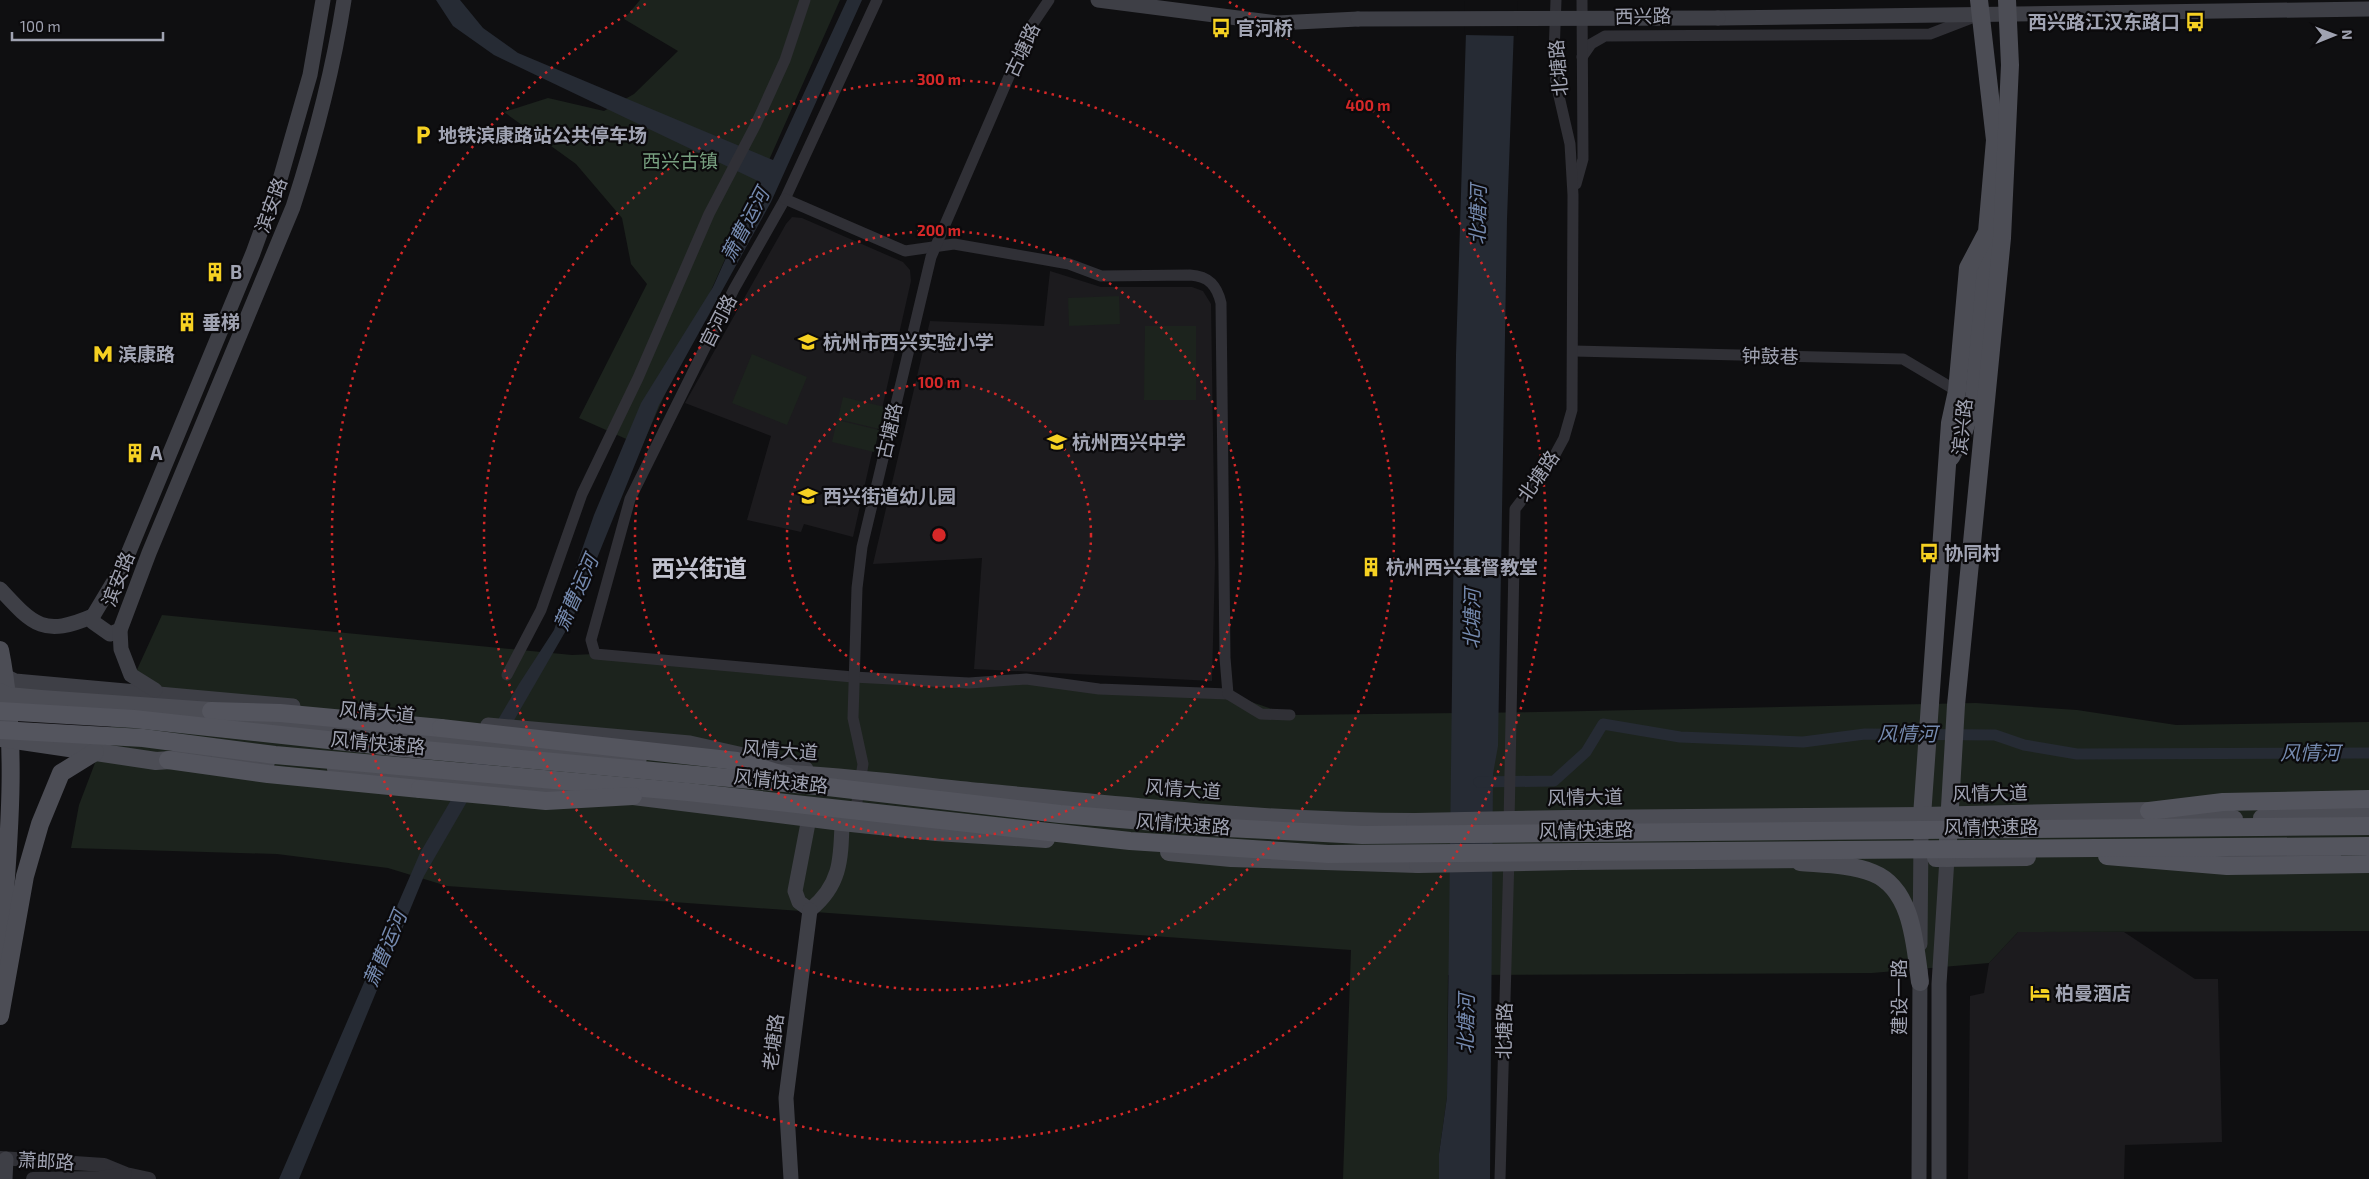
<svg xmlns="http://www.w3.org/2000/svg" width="2369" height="1179" font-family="'Exo 2','Noto Sans SC',sans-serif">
  <rect width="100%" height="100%" fill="#0f0f11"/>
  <!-- built -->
  <g fill="#1c1b1e">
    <path d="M792,217L802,218L903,262L910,270L911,281L853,537L804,524L801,532L747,520L771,436L685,403L786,224Z"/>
    <path d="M1050,271L1101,287H1192L1203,291L1211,304L1215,563L1212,681L974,669L982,558L873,564L930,321L1044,326Z"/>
    <path d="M2018,932H2124L2195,979H2218L2222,1142L2125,1145L2124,1179H1968L1970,996L1984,993L1989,963Z"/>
  </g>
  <!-- green -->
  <g fill="#1c231d">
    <path d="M640,0H840L642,446L579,418L647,284L631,264L622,218L576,164L504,112L548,98L604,111L634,94L678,51L624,19Z"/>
    <path d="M1119,296L1120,324L1069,326L1068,298Z"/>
    <path d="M1145,326H1196V400H1144Z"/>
    <path d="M752,354L807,377L787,425L732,403Z"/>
    <path d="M843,397L885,407L879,429L838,419Z"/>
    <path d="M837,420L879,430L874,452L832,442Z"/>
    <path d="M162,615L572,655L595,654L853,677L1026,679L1228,694L1290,715L1539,712L1976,703L2077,710L2176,725L2369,722V931L2018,932L1989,963L1872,973L1448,975L1447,1097L1439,1154V1179H1343L1351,950L447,886L388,868L277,854L71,848L79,805L98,755Z"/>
  </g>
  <!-- water -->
  <g fill="#262b34">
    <path d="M436,0H460L483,28L518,53L773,160L847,0H862L771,202L659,405L572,620L424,876L299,1179H279L420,853L519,684L554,630L594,515L641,403L713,287L760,182L494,55L453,26Z"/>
    <path d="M1467,0H1515L1507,219L1498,746L1493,774L1490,1179H1439V1154L1447,1097L1456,355Z"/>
  </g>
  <!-- pier -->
  <path fill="#0f0f11" d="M1465,0H1518L1517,36L1464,35Z"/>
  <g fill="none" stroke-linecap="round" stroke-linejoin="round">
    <!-- canal -->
    <path stroke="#262b34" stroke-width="11" d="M1479,782L1554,781L1586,752L1603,724L1680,737L1803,742L1865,734L1995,735L2024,745L2077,754L2369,753"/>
    <!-- minor -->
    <g stroke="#303036" stroke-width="11">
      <path d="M877,0L785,199L734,289L630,499L591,640L595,654L853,677L969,683L1026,679L1099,689L1228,694"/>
      <path d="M1582,57L1591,44L1605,36L1930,34L1974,17"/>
      <path d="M1576,184L1583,159L1582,0"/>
      <path d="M785,199L905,251L954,244L1069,264L1101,276L1190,275C1209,276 1217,286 1221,303L1225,658L1228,694L1261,714L1290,715"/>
      <path d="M1574,351L1903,359L1957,391"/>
      <path d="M507,675L541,610L582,494L638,378L709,214L755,126L785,60L805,0"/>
      <path d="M850,814L856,808L863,764L853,718L857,588L862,547L931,257L1030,28L1049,0"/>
      <path d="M1509,825L1515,509L1551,462L1564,438L1572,410L1573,195L1570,144L1556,83L1554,54L1556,0"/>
      <path d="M1500,1179L1509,856"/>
    </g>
    <!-- tertiary -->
    <g stroke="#303036" stroke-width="14">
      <path d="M0,1158L104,1165L126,1174L149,1179"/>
      <path d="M33,1179L100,1178L125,1174"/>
    </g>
    <!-- secondary -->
    <g stroke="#3e3f46" stroke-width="15">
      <path d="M1098,0L1277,23L1358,19"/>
      <path d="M1718,18L2369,9"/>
      <path d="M0,589C34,626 44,637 93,616"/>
      <path d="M120,630L110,634L93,622V616L123,566L253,253L281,176L310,75L323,0"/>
      <path d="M5,676L15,681L293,706"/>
      <path d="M155,690L131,675L121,649L120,630L149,553L293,207C315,139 333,71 344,0"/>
      <path d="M488,725L690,743L806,769"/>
      <path d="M809,818L795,891L799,902L810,910C841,885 841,859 842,822"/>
      <path d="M1920,944L1921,837"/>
      <path d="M5,1179L6,1159"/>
      <path d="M791,1179L786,1098L810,910"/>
      <path d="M1919,1179L1920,970"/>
      <path d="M1939,1179V984L1947,858"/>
    </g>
    <!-- primary -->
    <g stroke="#4c4d55" stroke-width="18">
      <path d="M1951,457L1964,431L1974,398L1987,238"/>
      <path d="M0,650C20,749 7,859 0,959"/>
      <path d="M0,692L8,696L41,699L211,711L280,726L386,734L638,758"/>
      <path d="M1,738L156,761L215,757L266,762"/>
      <path d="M336,769L587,793"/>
      <path d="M773,773C843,776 912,785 981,792C1125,806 1270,822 1415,822"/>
      <path d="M617,794L842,822L936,832L1046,839"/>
      <path d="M1922,816L1950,423L1957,391L1968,268L1987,232L1995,140L1979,0"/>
      <path d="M2262,818L2369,816"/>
      <path d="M1569,819L1922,816L2149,811L2216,819H2234"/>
      <path d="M1169,852L1231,858L1418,864"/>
      <path d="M2221,856H2332"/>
      <path d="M1936,858L2027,857"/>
      <path d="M1947,858L1956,705L2002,238L2010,65L2007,0"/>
      <path d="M1573,861L1812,859"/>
      <path d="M1800,862C1824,864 1851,864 1873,873C1913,889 1915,946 1920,982"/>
      <path d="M0,1016L25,876L40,824L61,773L95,752"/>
    </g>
    <!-- trunk -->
    <g stroke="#54555e" stroke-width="18">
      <path d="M211,711L280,713L441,728"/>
      <path d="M168,760L268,774L420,789"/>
      <path d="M2149,811L2223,802L2369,799"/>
      <path d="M2107,856L2227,866L2369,864"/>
    </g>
    <!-- secondary-bridge -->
    <path stroke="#3e3f46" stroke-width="15" d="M1358,19L1718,18"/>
    <!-- primary-bridge -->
    <g stroke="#4c4d55" stroke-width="18">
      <path d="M1415,822L1569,819"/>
      <path d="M1418,864L1573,861"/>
    </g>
    <!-- trunk-bridge -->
    <g stroke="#54555e" stroke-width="18">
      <path d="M0,711L134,719L402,748L828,787L1060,814L1227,828L1362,835L2369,826"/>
      <path d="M441,728L737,761L787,776"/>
      <path d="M0,730L143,738L275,755L688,792L1130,841L1328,854L2369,846"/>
      <path d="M420,789L546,801L633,796"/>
    </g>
  </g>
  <!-- distance rings -->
  <g fill="none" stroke="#d62828" stroke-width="2.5" stroke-dasharray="2.5 5">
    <circle cx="939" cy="535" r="152"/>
    <circle cx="939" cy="535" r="304"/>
    <circle cx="939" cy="535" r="455"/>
    <path d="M1229 2A607 607 0 1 1 649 2"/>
  </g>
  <!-- icons -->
  <defs>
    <symbol id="bus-bare" viewBox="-9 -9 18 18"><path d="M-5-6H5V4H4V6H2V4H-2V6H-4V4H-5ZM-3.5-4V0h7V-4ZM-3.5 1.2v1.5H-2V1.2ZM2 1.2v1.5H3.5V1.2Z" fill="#f6d122" stroke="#0b0a0c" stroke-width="2.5" paint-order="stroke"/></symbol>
    <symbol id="parking-bare" viewBox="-9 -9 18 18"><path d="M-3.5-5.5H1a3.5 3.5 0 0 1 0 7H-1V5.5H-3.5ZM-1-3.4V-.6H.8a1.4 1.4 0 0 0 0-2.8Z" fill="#f6d122" stroke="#0b0a0c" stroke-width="2.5" paint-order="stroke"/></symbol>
    <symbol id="building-bare" viewBox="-9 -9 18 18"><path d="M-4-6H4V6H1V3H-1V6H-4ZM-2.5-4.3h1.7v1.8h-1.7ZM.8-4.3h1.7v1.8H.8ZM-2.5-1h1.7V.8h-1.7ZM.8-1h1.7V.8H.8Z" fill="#f6d122" stroke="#0b0a0c" stroke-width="2.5" paint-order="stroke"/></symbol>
    <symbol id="school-bare" viewBox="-9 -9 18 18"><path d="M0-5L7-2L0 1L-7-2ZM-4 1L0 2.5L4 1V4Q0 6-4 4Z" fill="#f6d122" stroke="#0b0a0c" stroke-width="2.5" paint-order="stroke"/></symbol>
    <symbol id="metro-bare" viewBox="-9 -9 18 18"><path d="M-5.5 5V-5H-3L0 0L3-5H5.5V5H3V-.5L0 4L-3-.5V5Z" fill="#f6d122" stroke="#0b0a0c" stroke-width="2.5" paint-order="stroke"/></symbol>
    <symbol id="hotel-bare" viewBox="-9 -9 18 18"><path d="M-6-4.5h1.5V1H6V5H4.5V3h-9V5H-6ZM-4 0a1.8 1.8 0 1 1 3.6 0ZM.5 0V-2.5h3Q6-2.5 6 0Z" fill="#f6d122" stroke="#0b0a0c" stroke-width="2.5" paint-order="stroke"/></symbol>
  </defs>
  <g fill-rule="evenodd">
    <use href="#bus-bare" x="2181" y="8" width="28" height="28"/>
    <use href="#bus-bare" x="1207" y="14" width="28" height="28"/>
    <use href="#parking-bare" x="409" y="121" width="28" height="28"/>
    <use href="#building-bare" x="201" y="258" width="28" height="28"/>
    <use href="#building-bare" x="173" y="308" width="28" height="28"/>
    <use href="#school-bare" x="794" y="328" width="28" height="28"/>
    <use href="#metro-bare" x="89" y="340" width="28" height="28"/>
    <use href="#school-bare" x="1043" y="428" width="28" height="28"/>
    <use href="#building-bare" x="121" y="439" width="28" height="28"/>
    <use href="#school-bare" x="794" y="482" width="28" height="28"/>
    <use href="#bus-bare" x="1915" y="539" width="28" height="28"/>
    <use href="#building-bare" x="1357" y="553" width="28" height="28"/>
    <use href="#hotel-bare" x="2026" y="979" width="28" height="28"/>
  </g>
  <g text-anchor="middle" stroke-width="4.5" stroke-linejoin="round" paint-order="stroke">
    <!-- street labels -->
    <g font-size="19" fill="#a0a3b2" stroke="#0b0a0c">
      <text transform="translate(1643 16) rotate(-1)" y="7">西兴路</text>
      <text transform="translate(1022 50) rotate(-65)" y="7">古塘路</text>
      <text transform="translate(1558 68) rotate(-95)" y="7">北塘路</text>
      <text transform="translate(271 205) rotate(-70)" y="7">滨安路</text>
      <text transform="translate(718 321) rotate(-63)" y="7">官河路</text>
      <text transform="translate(1770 356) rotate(1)" y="7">钟鼓巷</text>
      <text transform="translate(1962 427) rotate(-84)" y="7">滨兴路</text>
      <text transform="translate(889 431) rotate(-77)" y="7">古塘路</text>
      <text transform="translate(1538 476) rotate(-55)" y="7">北塘路</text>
      <text transform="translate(118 579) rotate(-69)" y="7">滨安路</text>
      <text transform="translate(377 712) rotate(5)" y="7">风情大道</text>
      <text transform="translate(378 743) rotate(5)" y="7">风情快速路</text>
      <text transform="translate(780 750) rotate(4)" y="7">风情大道</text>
      <text transform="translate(781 781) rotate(6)" y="7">风情快速路</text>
      <text transform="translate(1183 789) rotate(4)" y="7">风情大道</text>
      <text transform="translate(1990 793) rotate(-1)" y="7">风情大道</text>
      <text transform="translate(1585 797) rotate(-1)" y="7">风情大道</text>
      <text transform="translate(1183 824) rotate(4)" y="7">风情快速路</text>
      <text x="1991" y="834">风情快速路</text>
      <text transform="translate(1586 830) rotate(-1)" y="7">风情快速路</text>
      <text transform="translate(1899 997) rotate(-90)" y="7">建设一路</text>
      <text transform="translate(1504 1031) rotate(-89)" y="7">北塘路</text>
      <text transform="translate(773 1042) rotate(-83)" y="7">老塘路</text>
      <text transform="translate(46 1161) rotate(3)" y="7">萧邮路</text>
    </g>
    <!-- poi labels -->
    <g font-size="19" font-weight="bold" fill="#a0a3b2" stroke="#0b0a0c" text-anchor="start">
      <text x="2180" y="29" text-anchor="end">西兴路江汉东路口</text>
      <text x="1236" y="35">官河桥</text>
      <text x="438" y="142">地铁滨康路站公共停车场</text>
      <text x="230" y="279">B</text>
      <text x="202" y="329">垂梯</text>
      <text x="823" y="349">杭州市西兴实验小学</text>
      <text x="118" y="361">滨康路</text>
      <text x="1072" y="449">杭州西兴中学</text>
      <text x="150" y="460">A</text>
      <text x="823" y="503">西兴街道幼儿园</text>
      <text x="1944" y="560">协同村</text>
      <text x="1386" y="574">杭州西兴基督教堂</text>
      <text x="2055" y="1000">柏曼酒店</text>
    </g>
    <!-- park labels -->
    <g font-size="19" fill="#769e7f" stroke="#0b0a0c">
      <text x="680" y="168">西兴古镇</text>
    </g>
    <!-- water labels -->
    <g font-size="20" font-style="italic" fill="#758aaf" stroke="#0b0a0c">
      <text transform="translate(1478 215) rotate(-89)" y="7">北塘河</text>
      <text transform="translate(745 225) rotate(-62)" y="7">萧曹运河</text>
      <text transform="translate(576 593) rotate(-66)" y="7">萧曹运河</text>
      <text transform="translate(1472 619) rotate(-89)" y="7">北塘河</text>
      <text x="1907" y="741">风情河</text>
      <text x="2310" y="760">风情河</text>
      <text transform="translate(385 949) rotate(-67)" y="7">萧曹运河</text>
      <text transform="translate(1466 1024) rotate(-89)" y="7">北塘河</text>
    </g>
    <!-- district labels -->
    <g font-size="24" font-weight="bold" fill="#c1c2ce" stroke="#0b0a0c">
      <text x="699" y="577">西兴街道</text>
    </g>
  </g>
  <circle cx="939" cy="535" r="8" fill="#d62828" stroke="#0b0a0c" stroke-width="2.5"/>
  <g font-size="15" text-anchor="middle" font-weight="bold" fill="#d62828" stroke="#0b0a0c" stroke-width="4.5" stroke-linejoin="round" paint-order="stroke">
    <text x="939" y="85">300 m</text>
    <text x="1368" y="111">400 m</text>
    <text x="939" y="236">200 m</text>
    <text x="939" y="388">100 m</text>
  </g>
  <!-- north arrow -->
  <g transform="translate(2334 35) rotate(89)" stroke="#0b0a0c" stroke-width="4" paint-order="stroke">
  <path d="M0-4L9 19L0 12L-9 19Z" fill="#a0a3b2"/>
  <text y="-8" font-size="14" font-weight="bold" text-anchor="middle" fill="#a0a3b2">N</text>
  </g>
  <!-- scale -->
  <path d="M12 32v8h151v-8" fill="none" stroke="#a0a3b2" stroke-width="2.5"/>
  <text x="20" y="32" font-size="15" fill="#a0a3b2" stroke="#0b0a0c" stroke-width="4" paint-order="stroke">100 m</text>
</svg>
